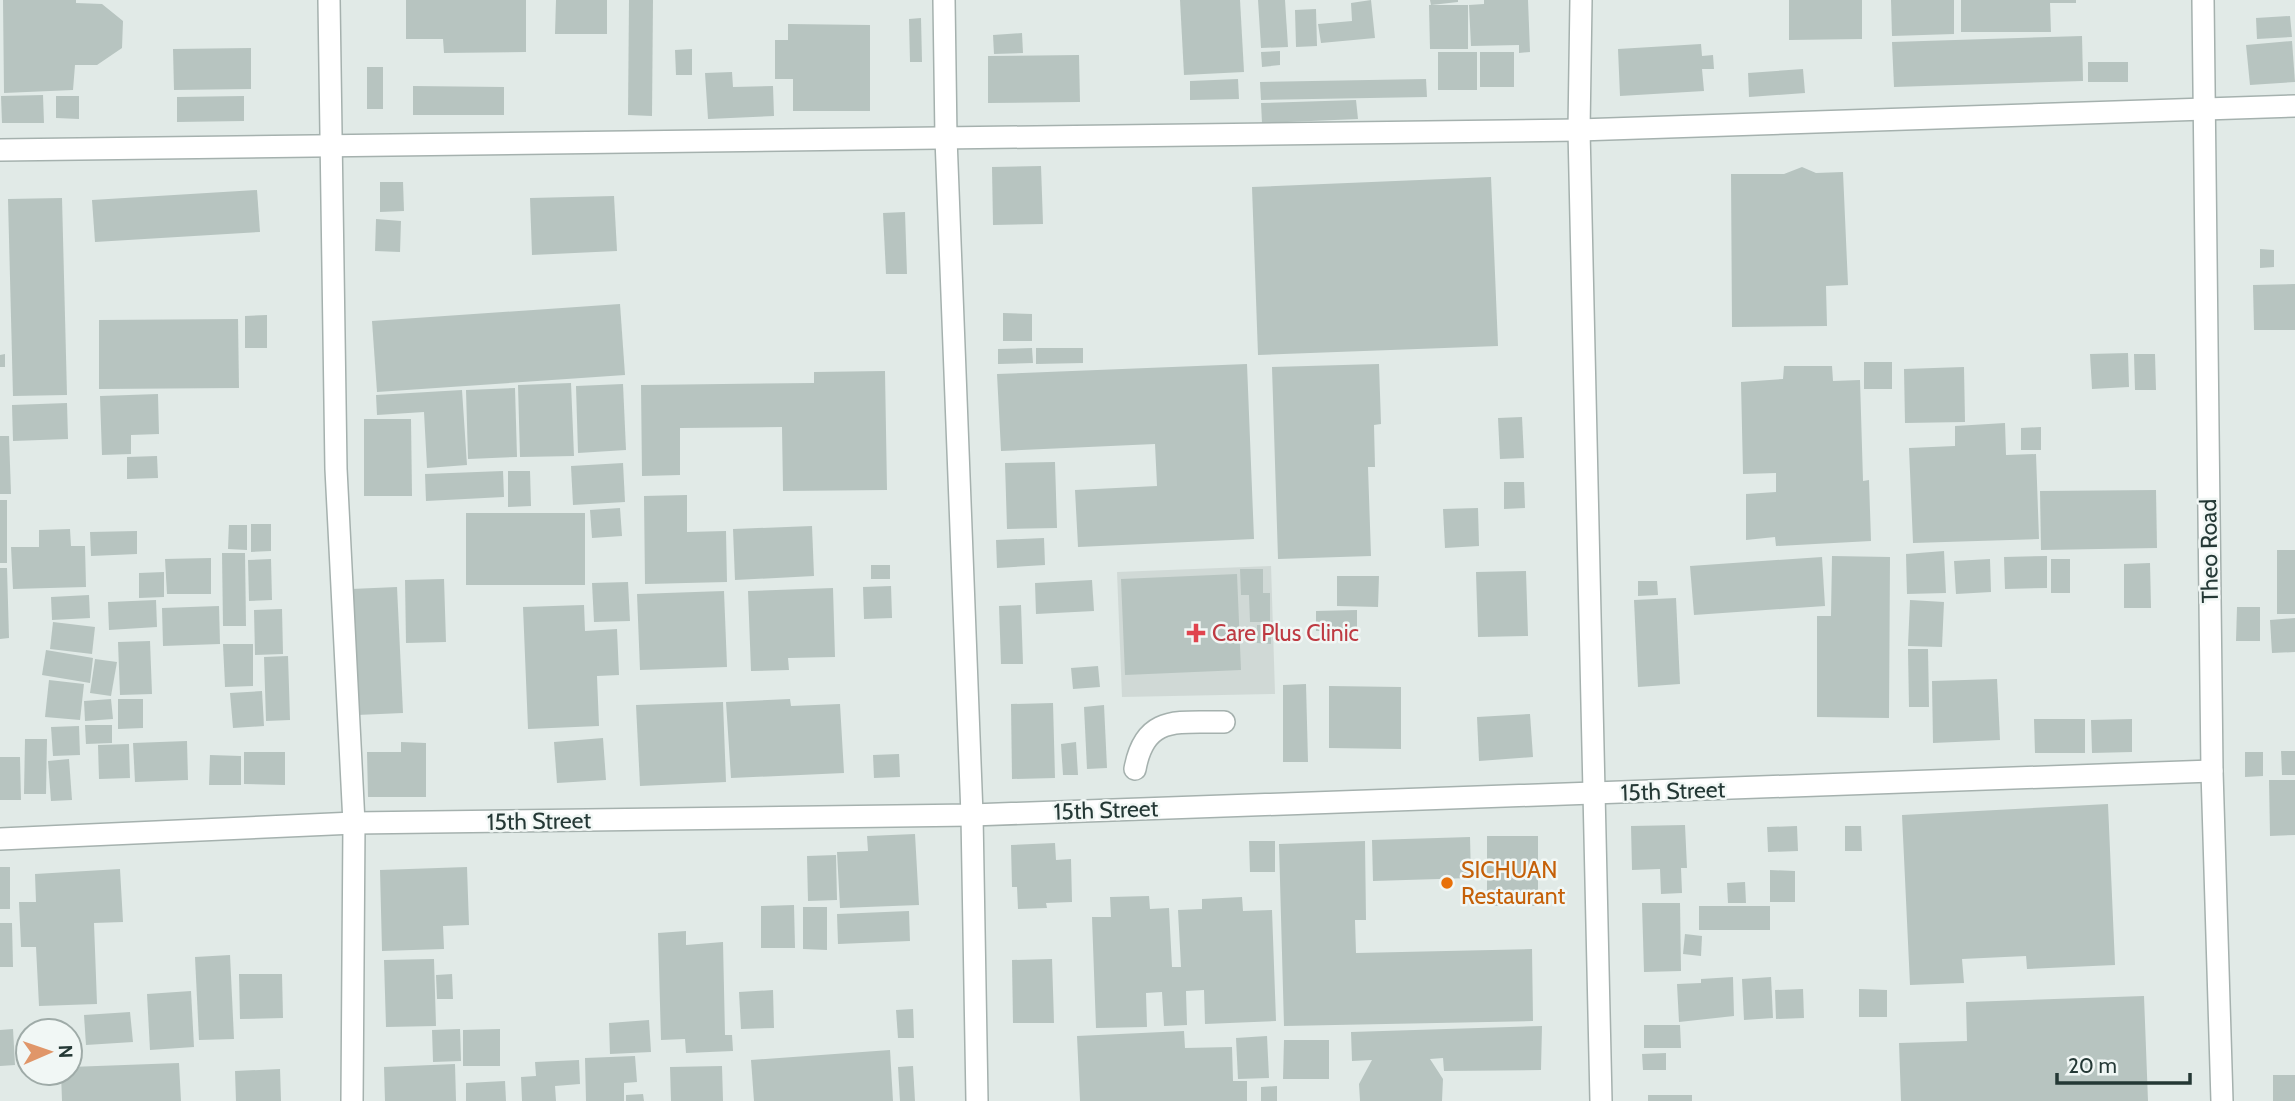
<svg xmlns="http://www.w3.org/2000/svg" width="2295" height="1101" font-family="Cabin,sans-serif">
  <rect width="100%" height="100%" fill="#e1eae7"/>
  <!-- built -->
  <path fill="#d0d9d6" d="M1271,566L1275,694L1122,697L1117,572Z"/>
  <!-- building -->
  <g fill="#b7c4c0">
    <path d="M3,0H76V3L102,4L123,21L122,48L97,65H75L73,90L4,93Z"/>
    <path d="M406,0H526V52L444,53L443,39H406Z"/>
    <path d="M556,0H607V34H555Z"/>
    <path d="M629,0H653L652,116L628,115Z"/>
    <path d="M1180,0H1240L1244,72L1184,75Z"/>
    <path d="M1258,0H1285L1288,47L1261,48Z"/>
    <path d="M1371,0L1375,38L1321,43L1318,24L1352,21L1351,3Z"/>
    <path d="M1430,0H1458V2L1431,5Z"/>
    <path d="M1484,0H1528L1530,52L1519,53V45L1471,46L1469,5L1484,4Z"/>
    <path d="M1789,0H1862V39L1789,40Z"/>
    <path d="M1891,0H1954V34L1892,36Z"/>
    <path d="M1961,0H2076V3H2050L2051,32H1961Z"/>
    <path d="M1429,5H1468V49H1430Z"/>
    <path d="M1316,9L1317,46L1296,47L1295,10Z"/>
    <path d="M2290,16L2292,37L2257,39L2256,18Z"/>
    <path d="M921,18L922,62H910L909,19Z"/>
    <path d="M788,24L870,25V111H793V79H775V40H788Z"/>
    <path d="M1022,33L1023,53L994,54L993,35Z"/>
    <path d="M2082,36L2083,81L1894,87L1892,42Z"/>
    <path d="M2292,41L2295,82L2250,85L2246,45Z"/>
    <path d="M1701,44L1702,56L1713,55L1714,69H1702L1704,91L1620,96L1618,49Z"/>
    <path d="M251,48V89L174,90L173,49Z"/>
    <path d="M692,49V75H676L675,50Z"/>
    <path d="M1280,51V65L1262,67L1261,52Z"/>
    <rect x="1438" y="52" width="39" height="38"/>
    <rect x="1480" y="52" width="34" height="35"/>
    <path d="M1079,55L1080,102L988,103V56Z"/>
    <rect x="2088" y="62" width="40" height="20"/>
    <rect x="367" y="67" width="16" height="42"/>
    <path d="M1803,69L1805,93L1749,97L1748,73Z"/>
    <path d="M732,72L733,87L773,86L774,116L708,119L705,73Z"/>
    <path d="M1238,79L1239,99L1190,100V81Z"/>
    <path d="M1426,79L1427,97L1261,100L1260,82Z"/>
    <path d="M413,86L504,87V115H413Z"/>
    <path d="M43,95L44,123H2L1,96Z"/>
    <path d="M56,96H79V119L56,118Z"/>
    <path d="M244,96V121L177,122V97Z"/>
    <path d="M1356,100L1358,119L1262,123L1261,103Z"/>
    <path d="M1041,166L1043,224L993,225L992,167Z"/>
    <path d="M1802,167L1816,173L1843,172L1848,285L1826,286L1827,326L1732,327L1731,174H1784Z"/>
    <path d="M1491,177L1498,346L1258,355L1252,187Z"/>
    <path d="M380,182H403L404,211L380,212Z"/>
    <path d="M257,190L260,232L95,242L92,200Z"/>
    <path d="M614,196L617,251L532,255L530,198Z"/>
    <path d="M62,198L67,395L13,396L8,199Z"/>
    <path d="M905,212L907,274H886L883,213Z"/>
    <path d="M376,219L401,221L400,252L375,251Z"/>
    <path d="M2260,249L2274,250V267L2260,268Z"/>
    <path d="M2295,284V330H2254L2253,285Z"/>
    <path d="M620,304L625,375L377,392L372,321Z"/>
    <path d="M1003,313L1032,314V341H1003Z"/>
    <path d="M267,315V348H245V316Z"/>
    <path d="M238,319L239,388L99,389V320Z"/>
    <path d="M1032,348L1033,363L998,364V349Z"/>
    <path d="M1036,348H1083V363L1036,364Z"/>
    <path d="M2128,353L2129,387L2092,389L2090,354Z"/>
    <path d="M5,354V367H0V355Z"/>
    <path d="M2134,354H2155L2156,390H2135Z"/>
    <rect x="1864" y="362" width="28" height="27"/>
    <path d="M1247,364L1254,539L1078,547L1075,490L1157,486L1155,444L1001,451L997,374Z"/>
    <path d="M1379,364L1381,424L1374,425L1375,467H1368L1371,556L1278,559L1272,367Z"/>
    <path d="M1784,366H1832L1833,381L1860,380L1863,481L1869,480L1871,541L1776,546L1775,537L1746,540V494L1776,492V473L1743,474L1741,382L1783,379Z"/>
    <path d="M1964,367L1965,422L1905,423L1904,369Z"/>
    <path d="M885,371L887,490L783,491L782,427L680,428V475L642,476L641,385L814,383V372Z"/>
    <path d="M571,383L574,456L520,457L518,385Z"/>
    <path d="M623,384L626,450L578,453L576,386Z"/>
    <path d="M515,388L517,457L468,459L466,390Z"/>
    <path d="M462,390L467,465L427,468L424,412L377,415L376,395Z"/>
    <path d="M158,394L159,434L131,435V454L102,455L100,396Z"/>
    <path d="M67,403L68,439L13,441L12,405Z"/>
    <path d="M1522,417L1524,458L1500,459L1498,418Z"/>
    <path d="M364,419H411L412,496H364Z"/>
    <path d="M2005,423L2006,455L2036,454L2039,539L1913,543L1909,448L1955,446V426Z"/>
    <path d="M2041,427V450H2021V428Z"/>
    <path d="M0,436H9L11,494H0Z"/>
    <path d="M157,456L158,478L127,479V457Z"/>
    <path d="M1055,462L1057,528L1007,529L1005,463Z"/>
    <path d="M623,463L625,502L573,505L571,466Z"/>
    <path d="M503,471L504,497L426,501L425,474Z"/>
    <path d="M508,471H530L531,506L508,507Z"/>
    <path d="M1504,482H1524L1525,508L1504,509Z"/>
    <path d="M2156,490L2157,548L2041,550L2040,491Z"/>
    <path d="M687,495V532L726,531L727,582L645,584L644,496Z"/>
    <rect x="0" y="500" width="7" height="63"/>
    <path d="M620,508L622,536L592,538L590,510Z"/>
    <path d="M1478,508L1479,546L1445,548L1443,509Z"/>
    <rect x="466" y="513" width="119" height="72"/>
    <path d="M251,524H271V551L251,552Z"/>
    <path d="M229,525H247V550L228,549Z"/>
    <path d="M812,526L814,576L735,580L733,529Z"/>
    <path d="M70,529L71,546H85L86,587L13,589L11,547H39V530Z"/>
    <path d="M137,531V554L91,556L90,532Z"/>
    <path d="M1044,538L1045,565L997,568L996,540Z"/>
    <rect x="2277" y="550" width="18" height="64"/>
    <path d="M1944,551L1946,593L1907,594L1906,554Z"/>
    <path d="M222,553H245L246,626H223Z"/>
    <path d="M1832,556L1890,557L1889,718L1817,717V616H1831Z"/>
    <path d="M2047,556V588L2005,589L2004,557Z"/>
    <path d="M1822,557L1825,606L1694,615L1690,566Z"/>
    <path d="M211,558V594H167L165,559Z"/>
    <path d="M271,559L272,600L249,601L248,560Z"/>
    <path d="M1990,559L1991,592L1956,594L1954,561Z"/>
    <rect x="2051" y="559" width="19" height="34"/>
    <path d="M2150,563L2151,608H2124V564Z"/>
    <rect x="871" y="565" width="19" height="14"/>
    <path d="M0,568H7L9,638L0,639Z"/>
    <path d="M1240,569H1263V593H1270V622H1250L1249,595H1241Z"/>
    <path d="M1526,571L1528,636L1478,637L1476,572Z"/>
    <path d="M164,572V597L139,598V573Z"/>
    <path d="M1237,574L1241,670L1125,675L1121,579Z"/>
    <path d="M1337,576H1379L1378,607L1337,606Z"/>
    <path d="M444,579L446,642L406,643L405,580Z"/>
    <path d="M1092,580L1094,611L1036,614L1035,583Z"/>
    <path d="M1638,581H1657L1658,595L1638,596Z"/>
    <path d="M628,582L630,621L594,622L592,583Z"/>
    <path d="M891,586L892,618L864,619L863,587Z"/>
    <path d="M397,587L403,713L357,715L351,589Z"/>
    <path d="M833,588L835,657L788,658L789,670L751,671L748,591Z"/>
    <path d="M724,591L727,667L640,670L637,594Z"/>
    <path d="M89,595L90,618L52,620L51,597Z"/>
    <path d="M1676,598L1680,684L1638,687L1634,600Z"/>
    <path d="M156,600L157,627L109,630L108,602Z"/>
    <path d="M1910,600L1944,602L1942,647L1908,646Z"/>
    <path d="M584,605L585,631L617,629L619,675L597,676L599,726L528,729L523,607Z"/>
    <path d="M1021,605L1023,664H1001L999,606Z"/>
    <path d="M219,606L220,644L163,646L162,608Z"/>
    <path d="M2237,607H2260V641H2236Z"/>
    <path d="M282,609L283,654L255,655L254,610Z"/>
    <path d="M1357,610V631H1316V611Z"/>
    <path d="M2295,618V652L2272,653L2270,620Z"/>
    <path d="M53,622L95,627L92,654L50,649Z"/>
    <path d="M1257,625H1271V644L1257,643Z"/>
    <path d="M150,641L152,694L120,695L118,642Z"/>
    <path d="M223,644H253V686L225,687Z"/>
    <path d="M1908,649H1928L1929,707H1909Z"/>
    <path d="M46,650L93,658L90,683L42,675Z"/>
    <path d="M288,656L290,720L266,721L264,657Z"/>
    <path d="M95,659L117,662L111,696L90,693Z"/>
    <path d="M1098,666L1100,687L1073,689L1071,668Z"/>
    <path d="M1997,679L2000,740L1933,743L1932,681Z"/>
    <path d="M49,680L84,684L80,720L45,717Z"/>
    <path d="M1306,684L1308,762H1283V685Z"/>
    <path d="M1329,686L1401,687V749L1329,748Z"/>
    <path d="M262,691L264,726L233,728L230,693Z"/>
    <path d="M111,699L113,719L85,721L84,701Z"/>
    <path d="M118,699H143V728L118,729Z"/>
    <path d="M790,699L791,706L840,704L844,773L731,778L726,702Z"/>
    <path d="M723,702L726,782L640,786L636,705Z"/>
    <path d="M1053,703L1055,778L1012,779L1011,704Z"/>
    <path d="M1104,705L1107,768L1087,769L1084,707Z"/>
    <path d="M1530,714L1533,757L1479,761L1477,717Z"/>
    <path d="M2034,719H2085V753H2035Z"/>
    <path d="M2132,719V752L2092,753L2091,720Z"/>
    <path d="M85,725H112V743L86,744Z"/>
    <path d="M79,726L80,755L53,756L51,727Z"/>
    <path d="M603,738L606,780L557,783L554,742Z"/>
    <path d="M25,739H47L46,794H24Z"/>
    <path d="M187,741L188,780L135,782L133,743Z"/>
    <path d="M401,742L426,743V797H368L367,752H401Z"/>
    <path d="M1076,742L1078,775H1063L1061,744Z"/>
    <path d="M129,744L130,778L99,779L98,745Z"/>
    <path d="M2281,751H2295V775H2282Z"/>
    <path d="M244,752H285V785L244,784Z"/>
    <path d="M2245,752H2263V776L2245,777Z"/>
    <path d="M899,754L900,777L874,778L873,755Z"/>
    <path d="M210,755L241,756V785H209Z"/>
    <path d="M0,757H20L21,800H0Z"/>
    <path d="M69,759L72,800L51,801L48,761Z"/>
    <path d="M2269,780H2295V835L2270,836Z"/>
    <path d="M2108,804L2115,965L2027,969L2026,956L1962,959L1964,983L1910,985L1902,815Z"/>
    <path d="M1685,825L1687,868H1681L1682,893L1661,894L1660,869L1632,870L1631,826Z"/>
    <path d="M1797,826L1798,851L1768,852L1767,827Z"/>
    <path d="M1845,826H1861L1862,851H1845Z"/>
    <path d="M915,834L919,905L840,908L837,852L868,851L867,836Z"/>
    <rect x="1487" y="836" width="51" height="70"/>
    <path d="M1470,837L1471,878L1373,881L1372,840Z"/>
    <path d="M1249,841H1275V872H1250Z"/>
    <path d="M1365,841L1366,920H1355L1356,953L1532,949L1533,1021L1284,1026L1279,844Z"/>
    <path d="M1055,843L1056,860L1071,859L1072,902L1046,903L1047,908L1018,909L1017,887H1012L1011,845Z"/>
    <path d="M836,855L837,900L808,901L807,856Z"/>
    <rect x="0" y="867" width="10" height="42"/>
    <path d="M467,867L469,925L443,926L444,949L382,951L380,870Z"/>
    <path d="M120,869L123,922L94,923L97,1004L39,1006L36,947H21L19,902H36L35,874Z"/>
    <path d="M1770,870L1795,871V902H1770Z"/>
    <path d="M1745,882L1746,903H1728L1727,883Z"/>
    <path d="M1149,896L1150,909L1169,908L1172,967H1181L1178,910L1202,909V899L1242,897L1243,911L1272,910L1276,1021L1205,1024L1204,990L1186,991L1187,1025L1164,1026L1162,992L1146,993L1147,1027L1096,1028L1092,917H1111L1110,897Z"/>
    <path d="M1642,903H1680L1681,971L1644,972Z"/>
    <path d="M794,905L795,948H761V906Z"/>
    <rect x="1699" y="906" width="71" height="24"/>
    <path d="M803,907H827V950L803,949Z"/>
    <path d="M909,911L910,941L838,944L837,914Z"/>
    <path d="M0,923H12L13,967H0Z"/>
    <path d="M686,931V945L723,942L725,1035H732L733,1051L686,1053L685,1039L661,1040L658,933Z"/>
    <path d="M1685,934L1702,936L1701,956L1683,954Z"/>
    <path d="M230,955L234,1039L199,1040L195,957Z"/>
    <path d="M434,959L436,1026L386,1027L384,960Z"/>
    <path d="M1052,959L1054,1023H1013L1012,960Z"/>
    <path d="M239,974H282L283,1018L240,1019Z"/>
    <path d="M452,974L453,999H437L436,975Z"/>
    <path d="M1733,977L1734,1016L1679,1022L1677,984L1701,983V979Z"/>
    <path d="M1771,977L1773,1018L1744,1020L1742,979Z"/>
    <path d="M1803,989L1804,1018L1776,1019L1775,990Z"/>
    <path d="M1859,989L1887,990V1017H1859Z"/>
    <path d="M773,990L774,1028L741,1029L739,992Z"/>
    <path d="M191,991L194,1047L150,1050L147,994Z"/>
    <path d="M2144,996L2148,1101H1901L1899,1043L1967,1041L1966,1002Z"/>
    <path d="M913,1009L914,1038H898L896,1010Z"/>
    <path d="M130,1012L133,1042L86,1045L84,1015Z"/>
    <path d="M649,1020L651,1052L610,1054L609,1023Z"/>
    <path d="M1644,1025H1680L1681,1048H1644Z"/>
    <path d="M1542,1026L1541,1070L1444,1071L1443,1058L1430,1059L1443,1079L1442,1101H1360L1359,1084L1372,1060L1352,1061L1351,1032Z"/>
    <path d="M13,1029L15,1065L0,1066V1030Z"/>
    <path d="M460,1029L461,1061L433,1062L432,1030Z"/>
    <path d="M500,1029V1066H463V1030Z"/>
    <path d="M1184,1031L1185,1048L1232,1047L1233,1081H1247V1101H1080L1077,1036Z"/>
    <path d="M1267,1036L1269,1078L1238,1079L1236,1038Z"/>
    <path d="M1284,1040H1329V1079H1283Z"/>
    <path d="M890,1050L893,1101H754L751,1060Z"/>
    <path d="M1666,1053V1070H1643L1642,1054Z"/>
    <path d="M635,1056L637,1082L624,1083V1101H586L585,1058Z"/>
    <path d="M579,1060L580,1084L555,1086L556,1101H522L521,1077L536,1076L535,1062Z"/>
    <path d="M179,1063L181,1101H62L61,1073H70V1067Z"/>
    <path d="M455,1064L456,1101H385L384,1067Z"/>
    <path d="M722,1066L723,1101H671L670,1067Z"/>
    <path d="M913,1066L915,1101H900L898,1067Z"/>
    <path d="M280,1069L281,1101H236L235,1071Z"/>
    <rect x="2273" y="1075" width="22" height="26"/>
    <path d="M505,1081L506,1101H466V1083Z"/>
    <path d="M1277,1086V1101H1261V1087Z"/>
    <path d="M643,1094L644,1101H626V1095Z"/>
    <rect x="1648" y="1095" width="44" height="6"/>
  </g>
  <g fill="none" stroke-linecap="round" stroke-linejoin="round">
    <defs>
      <path id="lane" d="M1135,769C1145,714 1178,723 1224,722"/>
      <g id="street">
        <path d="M329,0L336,469L354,823L352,1101"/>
        <path d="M944,0L946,138L972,815L977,1101"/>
        <path d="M1581,0L1579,130L1601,1101"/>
        <path d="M2203,0L2212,771L2222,1101"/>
        <path d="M0,150L1579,130L2295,106"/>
        <path d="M0,839L354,823L972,815L2212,771"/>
      </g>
    </defs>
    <!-- lane casing -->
    <use href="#lane" stroke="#a5b1ae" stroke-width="24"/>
    <!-- street casing -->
    <use href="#street" stroke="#a5b1ae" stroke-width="24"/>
    <!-- lane -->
    <use href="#lane" stroke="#fff" stroke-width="21"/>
    <!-- street -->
    <use href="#street" stroke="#fff" stroke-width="21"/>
  </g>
  <!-- markers -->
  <path fill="#e0444e" stroke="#f1f7f5" stroke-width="2.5" d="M1192.5 622.5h7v7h7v7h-7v7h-7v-7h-7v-7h7z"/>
  <circle fill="#e8710a" stroke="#f1f7f5" stroke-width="2.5" cx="1447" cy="883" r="7"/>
  <g text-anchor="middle" stroke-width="5" stroke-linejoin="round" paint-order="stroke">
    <!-- street labels -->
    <g font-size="23" fill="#243835" stroke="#f1f7f5">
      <text transform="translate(2209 551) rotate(-91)" y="8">Theo Road</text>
      <text transform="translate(1673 791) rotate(-2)" y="8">15th Street</text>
      <text transform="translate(1106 810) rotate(-2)" y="8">15th Street</text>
      <text transform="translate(539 821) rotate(-1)" y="8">15th Street</text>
    </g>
    <!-- health labels -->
    <g font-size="23" fill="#be3a42" stroke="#f1f7f5" text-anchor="start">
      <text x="1212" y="641">Care Plus Clinic</text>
    </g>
    <!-- food labels -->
    <g font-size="23" fill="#c56008" stroke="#f1f7f5" text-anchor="start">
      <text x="1461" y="878">SICHUAN<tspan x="1461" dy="26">Restaurant</tspan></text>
    </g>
  </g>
  <!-- north arrow -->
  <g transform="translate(49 1052) rotate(88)"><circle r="33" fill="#f1f7f5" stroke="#9faba8" stroke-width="2"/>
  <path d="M0-5L12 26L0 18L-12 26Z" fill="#e09669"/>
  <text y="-10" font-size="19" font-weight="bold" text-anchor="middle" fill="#243835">N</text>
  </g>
  <!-- scale -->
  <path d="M2057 1073v10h133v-10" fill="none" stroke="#243835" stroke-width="3.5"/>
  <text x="2068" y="1073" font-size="21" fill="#243835" stroke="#f1f7f5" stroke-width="5" paint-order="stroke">20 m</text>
</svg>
